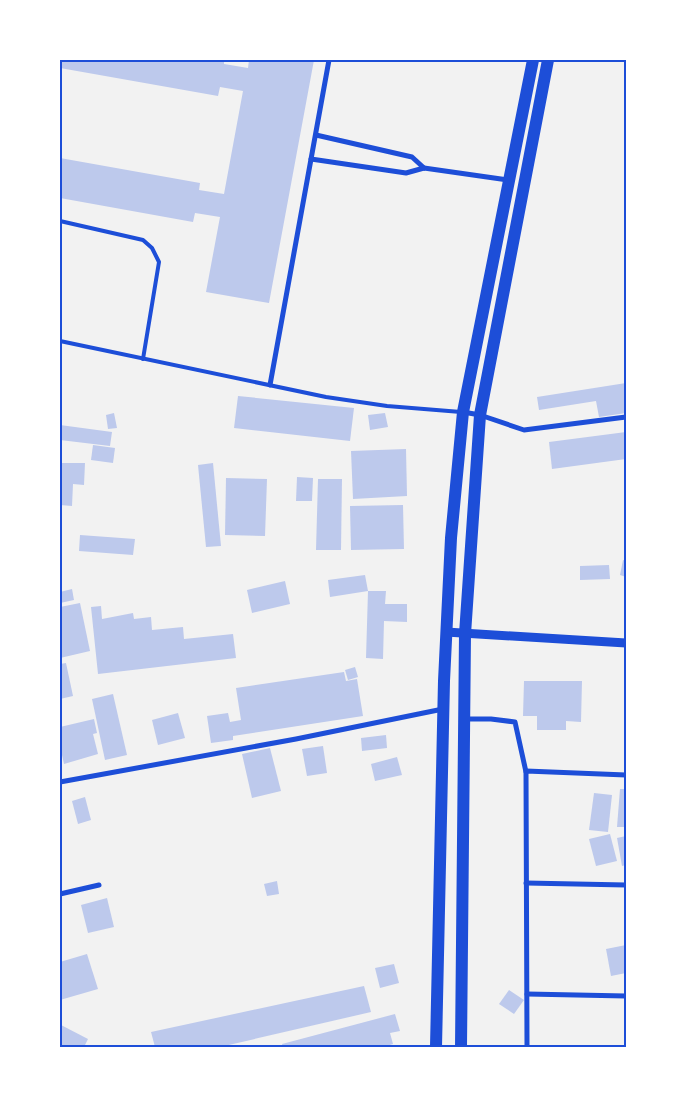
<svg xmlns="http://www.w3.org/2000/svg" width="686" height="1107" font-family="Karla,sans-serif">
  <rect width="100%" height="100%" fill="#f2f2f2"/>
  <!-- building -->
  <g fill="#bdc9ec">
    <path d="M60,60H224V64L248,68L249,60H314L269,303L206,292L220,217L195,213L193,222L60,198V158L200,183L199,190L224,194L243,91L220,87L218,96L60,68Z"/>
    <path d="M626,383V413L599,417L596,401L539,410L537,397Z"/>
    <path d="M238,396L354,408L350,441L234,428Z"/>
    <path d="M114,413L117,428L108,429L106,415Z"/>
    <path d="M385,413L388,427L370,430L368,415Z"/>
    <path d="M60,425L112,432L110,446L60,440Z"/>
    <path d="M626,432V459L552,469L549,442Z"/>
    <path d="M93,445L115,448L113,463L91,460Z"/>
    <path d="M406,449L407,496L353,499L351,451Z"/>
    <path d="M60,463H85L84,485L73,484L72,506L60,505Z"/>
    <path d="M213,463L221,546L206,547L198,465Z"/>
    <path d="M297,477L313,478L312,501H296Z"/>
    <path d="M226,478L267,479L265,536L225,535Z"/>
    <path d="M318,479H342L341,550H316Z"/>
    <path d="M403,505L404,549L351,550L350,506Z"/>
    <path d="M80,535L135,539L133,555L79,551Z"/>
    <path d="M623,560L626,561V577L620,575Z"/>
    <path d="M609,565L610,579L580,580V566Z"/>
    <path d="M365,575L368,591L330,597L328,580Z"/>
    <path d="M285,581L290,604L252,613L247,590Z"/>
    <path d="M72,589L74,600L60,603V592Z"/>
    <path d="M368,591H386L385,604H407V622L384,621L383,659L366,658Z"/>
    <path d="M80,603L90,651L60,658V607Z"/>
    <path d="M101,606L102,619L133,613L134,619L151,617L152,630L183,627L184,639L233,634L236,658L98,674L91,607Z"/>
    <path d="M66,663L73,696L60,699V664Z"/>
    <path d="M355,667L358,677L348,680L345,670Z"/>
    <path d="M344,672L346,681L357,679L363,716L233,736V740L211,743L207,716L228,713L230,722L241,720L236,688Z"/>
    <path d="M524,681H582L581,722L566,721V730H537V716H523Z"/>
    <path d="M113,694L127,755L105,760L92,699Z"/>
    <path d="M178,713L185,738L158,745L152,720Z"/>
    <path d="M94,719L97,733L93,734L98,754L64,764L60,746V727Z"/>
    <path d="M386,735L387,748L362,751L361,738Z"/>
    <path d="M323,746L327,773L307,776L302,749Z"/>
    <path d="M270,748L281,791L252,798L242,754Z"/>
    <path d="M397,757L402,775L375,781L371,764Z"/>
    <path d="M620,789H626V827H617Z"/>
    <path d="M594,793L612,795L608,832L589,830Z"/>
    <path d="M85,797L91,820L78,824L72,801Z"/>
    <path d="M610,834L617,861L596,866L589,839Z"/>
    <path d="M626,836V865L622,866L617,838Z"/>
    <path d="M277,881L279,894L267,896L264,884Z"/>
    <path d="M107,898L114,927L88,933L81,905Z"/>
    <path d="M626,945V973L611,976L606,949Z"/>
    <path d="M87,954L98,989L60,1000V962Z"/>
    <path d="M394,964L399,983L380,988L375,968Z"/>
    <path d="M364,986L371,1012L220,1047H155L151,1032Z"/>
    <path d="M509,990L524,1000L514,1014L499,1004Z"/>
    <path d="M395,1014L400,1031L390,1033L393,1044L383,1047H283L282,1044Z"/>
    <path d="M61,1025L88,1039L84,1047H60Z"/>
  </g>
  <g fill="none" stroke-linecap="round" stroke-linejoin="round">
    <!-- service -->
    <g stroke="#1d4ed8" stroke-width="4">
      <path d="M60,221L143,240L152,248L159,262L143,359"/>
      <path d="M60,341L326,397L387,406L461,412"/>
    </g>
    <!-- minor -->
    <g stroke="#1d4ed8" stroke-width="5">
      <path d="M316,135L412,157L424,168"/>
      <path d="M311,159L406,173L424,168L508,180"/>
      <path d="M270,385L329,60"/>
      <path d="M463,412L480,415L524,430L626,417"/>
      <path d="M464,719H491L515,722L526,772"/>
      <path d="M60,782L296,739L443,709"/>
      <path d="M526,883L626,885"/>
      <path d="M60,894L99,885"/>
      <path d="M527,994L626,996"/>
      <path d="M527,1047L526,771L626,775"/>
    </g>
    <!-- tertiary -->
    <path stroke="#1d4ed8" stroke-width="9" d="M446,632L626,643"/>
    <!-- primary -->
    <g stroke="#1d4ed8" stroke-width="12">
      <path d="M436,1047L444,681L451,538L463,412L533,60"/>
      <path d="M461,1047L465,634L480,415L548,60"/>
    </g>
  </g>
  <!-- border -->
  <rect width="686" height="1107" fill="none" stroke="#ffffff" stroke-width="122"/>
  <rect x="61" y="61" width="564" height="985" fill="none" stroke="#1d4ed8" stroke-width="2"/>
</svg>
